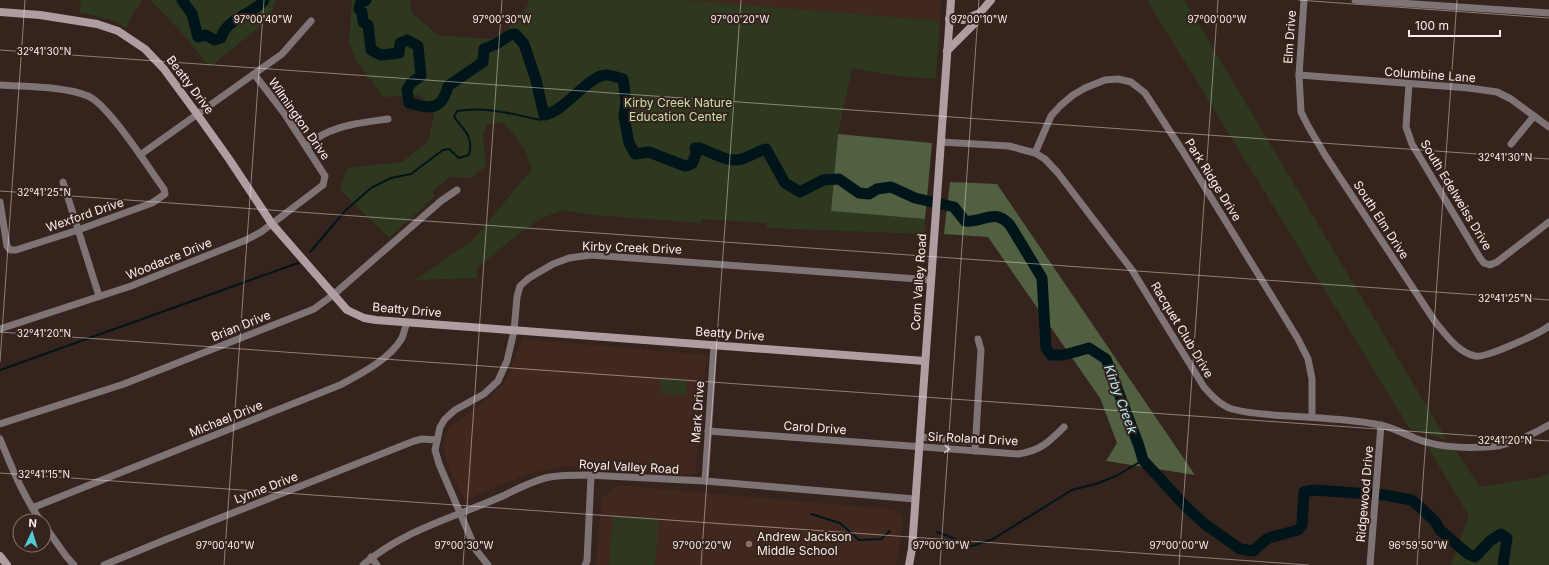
<svg xmlns="http://www.w3.org/2000/svg" width="1549" height="565" font-family="Inter,sans-serif">
  <rect width="100%" height="100%" fill="#35231d"/>
  <!-- built -->
  <g fill="#41281f">
    <path d="M686,0H941L940,21Z"/>
    <path d="M523,339L707,355L695,474L565,466L527,474L465,500L450,471L443,446L449,427L488,399L504,383Z"/>
    <path d="M617,485L897,510L903,517L896,565H596L602,498Z"/>
  </g>
  <!-- green -->
  <g fill="#2d381f">
    <path d="M81,0H142L130,19L126,28L109,19L79,12Z"/>
    <path d="M150,0H276L269,19L210,67L182,33Z"/>
    <path d="M352,0H410L412,13L438,35L492,39L507,30L528,5L529,0H686L940,21L936,79L896,76L852,68L838,134L831,211L925,219V234L767,228V223L701,219V223L591,215L564,210L542,218L522,231L478,267L477,278L415,280L474,239L531,170L526,152L510,130L502,123L487,124L483,135L486,166L470,178L450,177L432,191L435,196L389,238C373,221 356,207 340,189L347,168L402,162L428,142L434,116L430,105L419,95L383,97L355,59L349,41Z"/>
    <path d="M1147,0H1184L1447,440L1410,429Z"/>
    <path d="M661,379L687,381L686,395L660,393Z"/>
    <path d="M1427,446L1456,451L1480,487L1540,477L1549,473V565H1451L1469,516Z"/>
    <path d="M613,516L659,519L655,565H609Z"/>
  </g>
  <!-- forest -->
  <g fill="#516041">
    <path d="M838,134L932,143L925,219L831,211Z"/>
    <path d="M950,182L997,184L1195,475L1106,461L1117,443L1100,398L988,237L944,234Z"/>
  </g>
  <g fill="none" stroke-linecap="round" stroke-linejoin="round">
    <!-- stream -->
    <g stroke="#001519" stroke-width="2">
      <path d="M310,252L346,210L371,188L391,178L411,174L443,150L449,149L459,158L469,155C474,137 464,130 454,117L457,111C484,106 514,114 540,120L544,115"/>
      <path d="M0,370L298,263"/>
      <path d="M811,514L840,523L859,540L881,539L890,531"/>
      <path d="M937,532L955,539L962,546H972L993,539L1072,490L1099,483L1118,475L1143,460"/>
    </g>
    <!-- river -->
    <g stroke="#001519" stroke-width="11">
      <path d="M182,0L192,14L198,37L205,35L215,40L221,38C226,18 254,14 264,0"/>
      <path d="M366,0L360,4L359,9L362,12L363,22L368,25L371,50L381,55L399,53L400,43L407,40L418,46L421,76L411,83L407,90L409,103C430,109 442,111 448,86L483,62L484,49L496,44L510,35L515,34L524,44L536,80L544,115C566,111 589,74 607,75C612,75 618,78 623,79L626,101L624,117L629,143L635,154L649,152L685,166L692,164L696,154L695,148H700C712,153 729,163 742,159C751,156 758,151 766,149L785,183L800,192L823,180L839,179L859,193L869,194L877,189L891,187L915,198L954,207L965,221C984,223 994,207 1010,225L1042,278L1046,348L1051,355H1064L1089,348L1106,359L1139,446L1143,460L1186,507L1206,525L1240,549L1253,551L1268,538L1298,530L1302,525L1304,492L1314,490L1385,495L1412,500L1435,521L1440,530L1468,554L1475,557L1490,541L1501,534L1507,538L1503,565"/>
    </g>
    <!-- street -->
    <g stroke="#7e7375" stroke-width="7">
      <path d="M1304,0L1299,75L1301,112L1308,126L1325,155L1436,323C1447,336 1458,352 1475,356C1484,359 1541,333 1549,326"/>
      <path d="M1355,0L1549,13"/>
      <path d="M1299,75L1469,88L1497,92L1511,99L1549,127"/>
      <path d="M1409,84L1406,127L1412,144L1480,258L1484,263L1490,265L1497,262L1549,222"/>
      <path d="M0,85C27,87 63,86 88,96C109,105 149,169 164,189L165,194L152,203L78,230L16,250H10L7,246L0,202"/>
      <path d="M941,142L1009,146L1020,149L1035,153L1045,159L1058,173L1132,270L1204,387C1212,396 1220,405 1232,409C1250,414 1271,415 1290,416C1320,418 1351,419 1380,425C1397,428 1410,438 1426,442C1443,447 1468,448 1486,447C1506,447 1532,435 1549,425"/>
      <path d="M1511,144L1534,116"/>
      <path d="M307,147C312,142 318,137 324,134C344,124 367,122 388,119"/>
      <path d="M1035,153L1051,116L1060,106L1073,95L1085,88L1105,80L1118,79L1131,82L1145,93L1182,150L1298,339L1308,359L1312,379V417"/>
      <path d="M140,155L282,54L311,21"/>
      <path d="M63,182L99,296"/>
      <path d="M0,329L131,286L246,240L261,232L323,185L325,176L284,113L254,74"/>
      <path d="M0,424L124,384L314,309L333,295L441,201L457,190"/>
      <path d="M708,431L1018,454C1040,451 1049,442 1064,427"/>
      <path d="M920,437L975,442"/>
      <path d="M0,439C12,468 23,496 41,521"/>
      <path d="M975,451L981,350L978,339"/>
      <path d="M705,481L714,345"/>
      <path d="M32,508L340,385C361,374 390,359 402,338C404,333 405,327 407,323"/>
      <path d="M44,525L66,556L74,565"/>
      <path d="M371,557L377,565"/>
      <path d="M104,565L167,539L414,441L422,439L437,440"/>
      <path d="M363,565C405,529 456,517 505,495C519,488 534,480 550,477C562,475 574,475 587,475L705,481L915,499"/>
      <path d="M488,565L476,550L439,464L435,450L440,427L445,419L455,410L484,394L498,381L507,361L514,331L517,297L520,286L529,278L553,264L569,258L591,255L931,280"/>
      <path d="M585,565L587,561L591,476"/>
      <path d="M1370,565L1381,425"/>
    </g>
    <!-- secondary -->
    <g stroke="#af9ea1" stroke-width="8">
      <path d="M0,12L40,15L97,24L118,31L145,49L164,69L197,114L229,159L272,224L347,310L364,318L376,320L925,361"/>
      <path d="M949,19L963,20L980,13"/>
      <path d="M947,51L975,23L980,13L991,0"/>
      <path d="M0,556L7,565"/>
      <path d="M909,565L912,549L951,0"/>
    </g>
  </g>
  <!-- one-way arrows -->
  <defs><path id="oneway-chevron" d="M-2-3.5L2.5 0L-2 3.5" fill="none" stroke-width="1.6" stroke-linecap="round" stroke-linejoin="round"/></defs>
  <use stroke="#cfc3c1" href="#oneway-chevron" transform="translate(947 449) rotate(4)"/>
  <!-- ticks -->
  <path fill="none" stroke="#fbeeea" stroke-width="1" stroke-opacity="0.45" d="M1298,0L1549,18M0,50L1549,159M0,191L1549,300M0,332L1549,441M0,362L25,0M0,473L1309,565M224,565L264,0M463,565L502,0M701,565L741,0M940,565L979,0M1179,565L1218,0M1417,565L1457,0"/>
  <!-- markers -->
  <circle fill="#8d6e63" stroke="#35231d" stroke-width="1.5" cx="749" cy="544" r="4"/>
  <g text-anchor="middle" stroke-width="4" stroke-linejoin="round" paint-order="stroke">
    <!-- street labels -->
    <g font-size="12" fill="#fbeeea" stroke="#35231d">
      <text transform="translate(1290 37) rotate(-86)" y="4">Elm Drive</text>
      <text transform="translate(1430 75) rotate(4)" y="4">Columbine Lane</text>
      <text transform="translate(190 85) rotate(53)" y="4">Beatty Drive</text>
      <text transform="translate(299 119) rotate(55)" y="4">Wilmington Drive</text>
      <text transform="translate(1213 180) rotate(58)" y="4">Park Ridge Drive</text>
      <text transform="translate(1456 195) rotate(59)" y="4">South Edelweiss Drive</text>
      <text transform="translate(85 215) rotate(-19)" y="4">Wexford Drive</text>
      <text transform="translate(1381 220) rotate(57)" y="4">South Elm Drive</text>
      <text transform="translate(632 248) rotate(2)" y="4">Kirby Creek Drive</text>
      <text transform="translate(169 259) rotate(-22)" y="4">Woodacre Drive</text>
      <text transform="translate(919 282) rotate(-86)" y="4">Corn Valley Road</text>
      <text transform="translate(407 310) rotate(5)" y="4">Beatty Drive</text>
      <text transform="translate(241 326) rotate(-22)" y="4">Brian Drive</text>
      <text transform="translate(1182 330) rotate(59)" y="4">Racquet Club Drive</text>
      <text transform="translate(730 334) rotate(4)" y="4">Beatty Drive</text>
      <text transform="translate(698 412) rotate(-86)" y="4">Mark Drive</text>
      <text transform="translate(226 419) rotate(-22)" y="4">Michael Drive</text>
      <text transform="translate(815 428) rotate(4)" y="4">Carol Drive</text>
      <text transform="translate(973 439) rotate(3)" y="4">Sir Roland Drive</text>
      <text transform="translate(629 467) rotate(3)" y="4">Royal Valley Road</text>
      <text transform="translate(266 488) rotate(-21)" y="4">Lynne Drive</text>
      <text transform="translate(1365 494) rotate(-85)" y="4">Ridgewood Drive</text>
    </g>
    <!-- park labels -->
    <g font-size="12" fill="#c5e0a7" stroke="#35231d">
      <text x="678" y="107">Kirby Creek Nature<tspan x="678" dy="14">Education Center</tspan></text>
    </g>
    <!-- poi labels -->
    <g font-size="12" fill="#fbeeea" stroke="#35231d" text-anchor="start">
      <text x="757" y="541">Andrew Jackson<tspan x="757" dy="14">Middle School</tspan></text>
    </g>
    <!-- water labels -->
    <g font-size="13" font-style="italic" fill="#b3f1fe" stroke="#35231d">
      <text transform="translate(1121 399) rotate(70)" y="5">Kirby Creek</text>
    </g>
  </g>
  <g font-size="10" text-anchor="middle" fill="#fbeeea" stroke="#35231d" stroke-width="4" stroke-linejoin="round" paint-order="stroke">
    <text x="263" y="23">97°00'40"W</text>
    <text x="502" y="23">97°00'30"W</text>
    <text x="740" y="23">97°00'20"W</text>
    <text x="979" y="23">97°00'10"W</text>
    <text x="1217" y="23">97°00'00"W</text>
    <text x="44" y="55">32°41'30"N</text>
    <text x="1505" y="161">32°41'30"N</text>
    <text x="44" y="196">32°41'25"N</text>
    <text x="1505" y="302">32°41'25"N</text>
    <text x="44" y="337">32°41'20"N</text>
    <text x="1505" y="444">32°41'20"N</text>
    <text x="44" y="478">32°41'15"N</text>
    <text x="225" y="549">97°00'40"W</text>
    <text x="464" y="549">97°00'30"W</text>
    <text x="702" y="549">97°00'20"W</text>
    <text x="941" y="549">97°00'10"W</text>
    <text x="1179" y="549">97°00'00"W</text>
    <text x="1418" y="549">96°59'50"W</text>
  </g>
  <!-- north arrow -->
  <g transform="translate(32 533) rotate(4)"><circle r="19" fill="#35231d" stroke="#84746f"/>
  <path d="M0-3L7 15L0 10L-7 15Z" fill="#52cbd8"/>
  <text y="-6" font-size="11" font-weight="bold" text-anchor="middle" fill="#fbeeea">N</text>
  </g>
  <!-- scale -->
  <path d="M1409 30v6h91v-6" fill="none" stroke="#fbeeea" stroke-width="2"/>
  <text x="1415" y="30" font-size="12" fill="#fbeeea" stroke="#35231d" stroke-width="3" paint-order="stroke">100 m</text>
</svg>
